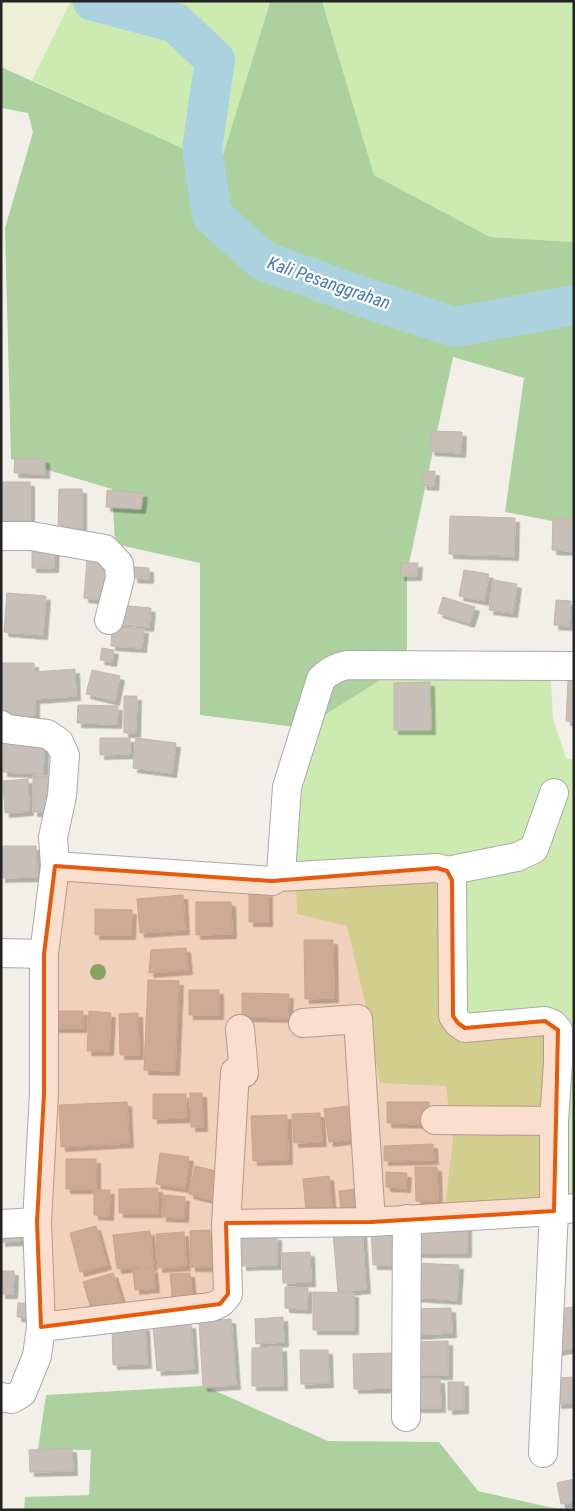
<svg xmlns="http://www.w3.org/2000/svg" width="575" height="1511" font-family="'Roboto Condensed',sans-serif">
  <defs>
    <filter id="shadow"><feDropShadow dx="4.5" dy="4.5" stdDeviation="0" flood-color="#0004"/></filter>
  </defs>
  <rect width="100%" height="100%" fill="#f2efe9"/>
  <!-- farmland -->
  <path fill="#eef0d5" d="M1,1H71L32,80L1,67Z"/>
  <!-- grass -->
  <g fill="#cdebb0">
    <path d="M71,1H289L270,2L220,166L32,80Z"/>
    <path d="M322,1H574V242L490,237L374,175Z"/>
    <path d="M550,663L553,718L566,758L574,760V1203L445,1208L453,1140L446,1086L380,1083L368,1014L347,926L297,914L292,790L322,679Z"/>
  </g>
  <!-- forest -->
  <g fill="#add19e">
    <path d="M289,1H322L374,175L490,237L574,242L573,525L505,512L524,378L453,357L407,573V663L304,728L200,715V563L115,544L112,489L11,459L5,228L33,132L28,113L1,108V67L220,165L270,2Z"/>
    <path d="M204,1386L328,1441L439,1442L478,1491L562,1510H24L25,1497L89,1495L91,1450L38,1449L46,1395Z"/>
  </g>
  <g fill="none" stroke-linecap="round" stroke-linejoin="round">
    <!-- river -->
    <path stroke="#aad3df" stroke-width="40" d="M93,1L176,23L215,60L202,149L212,215L263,261L366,298L455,327L574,305"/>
  </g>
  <!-- building -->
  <g fill="#c7bfb8" stroke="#c4b6ab" filter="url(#shadow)">
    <path d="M431,431L462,432L461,453L430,451Z"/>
    <path d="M15,458L45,459V474L14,473Z"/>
    <path d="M423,471H435L434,486L422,485Z"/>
    <rect x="2" y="482" width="28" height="39"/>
    <path d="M59,489H82V529L58,528Z"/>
    <path d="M107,490L143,493L141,509L106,507Z"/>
    <path d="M450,516L515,518L514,556L449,554Z"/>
    <path d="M553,518L574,519V551L552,550Z"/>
    <path d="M32,544H55L54,568H32Z"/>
    <path d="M87,559L109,560L107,600L84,598Z"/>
    <path d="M401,563H418L417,576H400Z"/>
    <path d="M134,567L149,568V579L133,578Z"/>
    <path d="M464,570L489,574L484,601L459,596Z"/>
    <path d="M493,580L517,584L513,613L489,610Z"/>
    <path d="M7,593L46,596L43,635L4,632Z"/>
    <path d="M443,597L475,607L470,623L438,613Z"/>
    <path d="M556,600L571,601L569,626L554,625Z"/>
    <path d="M118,605L151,608L149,627L116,624Z"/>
    <path d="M112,627L144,629L142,648L111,646Z"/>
    <path d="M102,648L114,650L112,662L100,660Z"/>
    <path d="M1,663H34V672L75,669L76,696L35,699V715H1Z"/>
    <path d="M92,670L120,676L115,701L86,694Z"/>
    <path d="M568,681H574V722L566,721Z"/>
    <path d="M430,682L431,730H394V683Z"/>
    <path d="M124,696H137L136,733H124Z"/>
    <path d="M78,705L118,706L117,724L77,723Z"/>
    <path d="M4,732L45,734L43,774L3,772Z"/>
    <path d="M100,738H130V754L100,755Z"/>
    <path d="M136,738L176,743L172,773L133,768Z"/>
    <rect x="33" y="776" width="19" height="36"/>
    <path d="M28,779L29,811L5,813L3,781Z"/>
    <path d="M1,846H36L37,877L1,878Z"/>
    <rect x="249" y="892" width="19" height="30"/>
    <path d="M183,895L185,930L140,933L137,899Z"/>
    <path d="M196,902H231L232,934L196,935Z"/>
    <path d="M95,909L132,910L131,935H95Z"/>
    <path d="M304,940H333L334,998L305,999Z"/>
    <path d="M186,948L188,970L149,973L151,950Z"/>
    <path d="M148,980L179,981L175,1071L144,1070Z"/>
    <rect x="189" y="990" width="30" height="25"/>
    <path d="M242,993L289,994L288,1018L242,1017Z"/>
    <rect x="46" y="1011" width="37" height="17"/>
    <path d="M89,1011L111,1013L109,1051H87Z"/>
    <path d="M138,1013L139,1055H120L119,1014Z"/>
    <path d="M190,1093H202L203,1127H191Z"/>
    <path d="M153,1094H186V1118L153,1119Z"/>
    <path d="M127,1102L129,1143L61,1147L59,1105Z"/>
    <path d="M387,1102H429V1124L387,1123Z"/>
    <path d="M358,1105L362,1138L329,1142L324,1109Z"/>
    <path d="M320,1113L322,1142L294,1143L292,1114Z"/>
    <path d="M287,1115L288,1160L253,1161L251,1116Z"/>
    <path d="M433,1144L434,1160L384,1161V1146Z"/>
    <path d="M160,1153L189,1157L185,1188L156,1184Z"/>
    <rect x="66" y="1159" width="30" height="30"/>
    <path d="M195,1166L224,1173L217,1201L189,1194Z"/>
    <path d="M415,1167H437L438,1201H416Z"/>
    <path d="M386,1172L407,1173L406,1188L386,1187Z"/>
    <path d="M329,1176L332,1209L306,1211L303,1179Z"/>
    <path d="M158,1188V1213H119V1189Z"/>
    <path d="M355,1189L358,1209L341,1211L339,1191Z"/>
    <path d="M94,1190H110L109,1216L94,1215Z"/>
    <path d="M163,1195L185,1197L184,1218L162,1217Z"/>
    <path d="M414,1222L467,1223V1253H414Z"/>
    <path d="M1,1226H20L21,1241L1,1242Z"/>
    <path d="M96,1226L107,1265L80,1272L70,1233Z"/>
    <path d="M396,1228L398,1265H373L371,1229Z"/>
    <path d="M210,1230L211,1267H191L190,1231Z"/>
    <path d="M150,1231L153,1266L117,1269L113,1235Z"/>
    <path d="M362,1231L366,1289L338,1292L333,1233Z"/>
    <path d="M184,1232L186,1266L158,1268L156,1234Z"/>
    <path d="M242,1236H277V1265L242,1266Z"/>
    <path d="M310,1252L311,1282L283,1283L282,1253Z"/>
    <path d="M414,1263L459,1265L457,1300L412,1297Z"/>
    <path d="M153,1268L155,1288L135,1290L133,1270Z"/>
    <path d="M1,1271H14L13,1294H1Z"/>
    <path d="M113,1273L122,1302L92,1312L83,1282Z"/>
    <path d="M190,1273L192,1295L172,1297L170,1274Z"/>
    <path d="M285,1287L308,1288L307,1309L285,1308Z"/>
    <path d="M313,1292L354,1293V1330H313Z"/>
    <path d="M18,1303H31V1318L17,1317Z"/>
    <path d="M573,1307L574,1348L556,1351L551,1310Z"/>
    <path d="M451,1308L452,1333L414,1335L413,1309Z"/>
    <path d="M283,1317L284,1342L256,1344L255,1319Z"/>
    <path d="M231,1319L236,1385L203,1387L199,1321Z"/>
    <path d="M191,1324L194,1369L157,1371L153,1326Z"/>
    <path d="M145,1326L147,1364L113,1365L112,1327Z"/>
    <path d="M448,1341V1375H410L409,1342Z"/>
    <path d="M282,1347L283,1386H252V1348Z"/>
    <path d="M300,1350H328L329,1383L301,1384Z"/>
    <path d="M396,1353L397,1388L354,1389L353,1354Z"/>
    <path d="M574,1377V1403L557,1404V1378Z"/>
    <path d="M415,1379H440L441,1408H416Z"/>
    <path d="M448,1382H464V1409L448,1410Z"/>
    <path d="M72,1448L73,1471L30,1472L29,1450Z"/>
    <path d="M574,1479V1502L561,1504L557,1483Z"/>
  </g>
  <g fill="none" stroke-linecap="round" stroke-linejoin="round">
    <defs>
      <g id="minor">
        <path d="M1,536H31L105,549L119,564L120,578L109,620"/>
        <path d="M1,725L6,729L47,734L59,742L65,755L62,796L53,837L55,866L44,954V1093L37,1222L41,1327L37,1356L22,1393L12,1399L1,1397"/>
        <path d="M55,866L272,881L279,877L281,873L287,787L321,679C328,672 337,667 347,665L574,666"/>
        <path d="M447,871L517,857L534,849L554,793"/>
        <path d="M279,877L437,868L447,871L452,880L453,1016L458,1023L465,1028L545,1021L553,1024L558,1030V1062L554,1121V1211L543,1453"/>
        <path d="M1,953L44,954"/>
        <path d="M303,1023L358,1019L371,1222"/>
        <path d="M435,1120L554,1121"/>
        <path d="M1,1224L37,1222"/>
        <path d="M226,1224L371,1222L554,1211L574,1208"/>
        <path d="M41,1327L211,1307C220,1304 223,1302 228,1294L226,1224L235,1072L244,1073L240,1029"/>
        <path d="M406,1417L407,1219"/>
      </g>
    </defs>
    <!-- minor casing -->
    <use href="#minor" stroke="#a9a9a9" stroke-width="30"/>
    <!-- minor -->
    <use href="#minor" stroke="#fff" stroke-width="28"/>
  </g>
  <!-- trees -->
  <circle fill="#74b475" cx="98" cy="972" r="8"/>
  <!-- marked area -->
  <path fill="#e8590c" fill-opacity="0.2" stroke="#e8590c" stroke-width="4" stroke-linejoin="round" d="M55,866L272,881L437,868L447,871L452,880L453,1016L458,1023L465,1028L545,1021L558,1030L554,1211L371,1222L226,1223L228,1294L220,1304L41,1327L37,1222L44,1093V954Z"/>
  <g text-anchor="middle" stroke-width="4.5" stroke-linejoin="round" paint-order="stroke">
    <!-- water labels -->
    <g font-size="18" font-style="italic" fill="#4a7aab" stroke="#fff">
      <text transform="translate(329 283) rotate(19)" y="6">Kali Pesanggrahan</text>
    </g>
  </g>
  <!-- border -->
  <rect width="575" height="1511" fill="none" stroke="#222222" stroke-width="5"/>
</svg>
